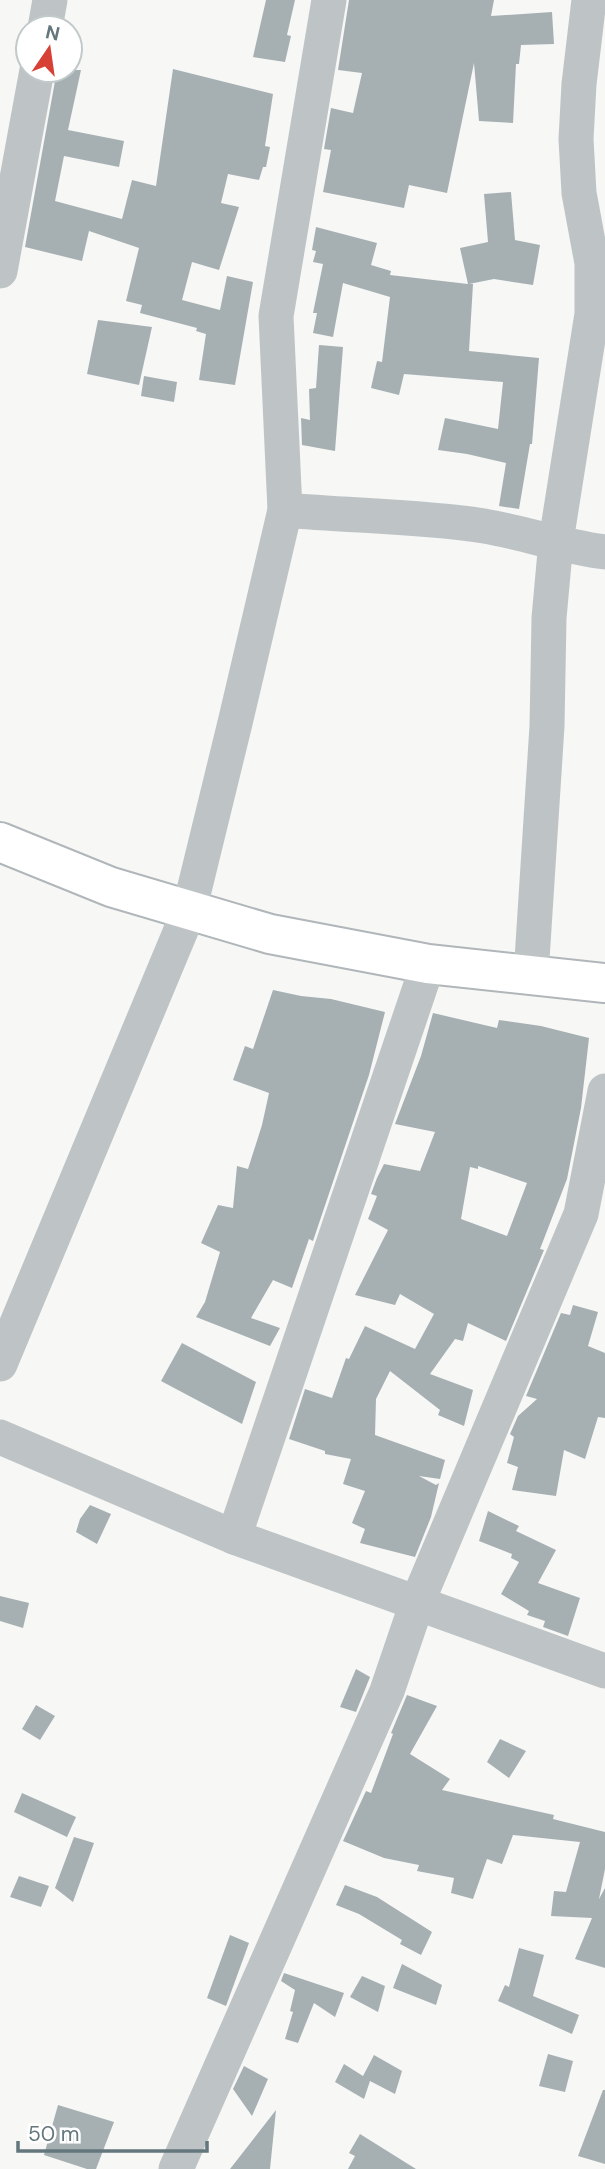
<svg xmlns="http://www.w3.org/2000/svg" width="605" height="2169" font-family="'DM Sans',sans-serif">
  <rect width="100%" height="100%" fill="#f7f7f5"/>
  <!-- building -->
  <g fill="#a6b0b3" fill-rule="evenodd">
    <path d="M266,0H295L287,35L291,36L285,62L253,57Z"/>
    <path d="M349,0H494L491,16L552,12L554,44L521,45L519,64H516L513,123L479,121L474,63L447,193L409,185L404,208L323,192L331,150L324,149L331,108L353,113L362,73L338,70Z"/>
    <path d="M173,69L273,94L265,146L270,147L266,167H263L259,180L228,174L221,203L239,207L219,270L192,262L182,300L220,310L227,276L253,282L235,385L199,380L206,334L196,331L197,328L140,313L142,305L126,301L139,248L89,231L82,261L25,247L57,70H81L68,130L124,141L119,167L64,156L55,201L122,219L132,180L156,186Z"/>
    <path d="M511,192L515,240L540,245L533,285L494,279L469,284H473L469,351L539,358L532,444H530L519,509L499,506L506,463L467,454L438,450L445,418L498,429L503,382L404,374L399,395L371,388L377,361L382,362L390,297L343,283L333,337L313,333L317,313H313L323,264L313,262L316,251L312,250L316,227L377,243L371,265L391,271L390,275L468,284L460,248L488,242L484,194Z"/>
    <path d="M98,320L152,327L139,385L87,374Z"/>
    <path d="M319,345L343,347L335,451L302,445L301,418L310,420L309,389L316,388Z"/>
    <path d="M144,376L177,382L174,402L141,396Z"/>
    <path d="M273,990L301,996L331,999L385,1012L369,1075L313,1241L309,1239L292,1288L273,1280L251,1318L280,1328L270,1346L196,1317L205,1302L220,1252L201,1243L218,1205L233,1208L237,1166L248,1169L262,1125L269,1093L233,1080L245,1046L253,1049Z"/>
    <path d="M433,1013L497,1028L499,1020L541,1026L589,1038L581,1108L567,1179L540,1249L544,1250L506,1341L468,1323L463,1341L455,1339L430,1374L473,1390L464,1426L438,1415L440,1410L390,1371L376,1399L375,1435L445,1460L440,1479L419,1476L436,1485L439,1483L431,1517L415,1557L360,1543L365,1529L352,1523L365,1491L343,1484L351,1459L325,1454V1451L289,1439L305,1389L332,1398L346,1358L349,1359L365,1326L415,1349L434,1314L400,1294L395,1305L355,1295L388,1230L368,1219L377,1196L371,1194L377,1178L384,1164L420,1171L435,1132L395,1124L421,1056ZM478,1166L527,1183L507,1236L461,1219L470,1167L478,1169Z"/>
    <path d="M573,1305L598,1312L588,1346L605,1353V1418L598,1417L585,1459L564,1450L556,1496L512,1490L518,1467L507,1463L514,1437L510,1434L518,1416L537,1399L526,1396L561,1313L570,1315Z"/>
    <path d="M182,1343L256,1382L242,1424L161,1381Z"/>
    <path d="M90,1505L111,1514L97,1544L76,1532L80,1519Z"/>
    <path d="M488,1511L519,1526L516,1531L556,1550L538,1583L580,1598L568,1636L543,1627L545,1621L527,1615L529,1611L501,1594L519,1562L511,1558L512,1554L479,1541Z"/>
    <path d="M0,1596L29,1603L23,1628L0,1621Z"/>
    <path d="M356,1669L370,1677L356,1712L340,1707Z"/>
    <path d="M407,1695L437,1706L410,1754L450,1779L442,1790L554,1815L553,1819L605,1832V1869L599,1899L605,1888V1968L575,1959L592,1918L551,1916L554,1891L566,1892L580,1842L513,1835L502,1864L487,1859L473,1899L451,1893L454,1878L417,1871L419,1865L384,1858L343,1841L366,1791L371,1793L393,1734L391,1733Z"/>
    <path d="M36,1705L55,1716L40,1740L22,1729Z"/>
    <path d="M500,1739L526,1751L509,1778L487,1762Z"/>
    <path d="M22,1793L76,1817L67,1837L14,1812Z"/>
    <path d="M74,1837L94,1843L73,1902L55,1888Z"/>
    <path d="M19,1876L49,1886L41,1907L10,1897Z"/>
    <path d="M345,1885L377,1897L432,1932L421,1955L400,1944L402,1940L359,1914L336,1905Z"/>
    <path d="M230,1935L249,1943L226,2006L207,1998Z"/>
    <path d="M519,1948L544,1955L533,1996L579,2015L572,2034L498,2001L505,1985L509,1987Z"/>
    <path d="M402,1964L442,1985L436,2005L393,1988Z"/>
    <path d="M284,1973L344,1993L335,2017L314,2003L298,2043L285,2039L293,2012L290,2011L295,1990L281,1981Z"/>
    <path d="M362,1976L385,1986L378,2012L350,1997Z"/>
    <path d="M548,2054L573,2061L565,2092L539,2086Z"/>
    <path d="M374,2055L402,2071L395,2094L370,2081L364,2099L335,2082L344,2064L363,2076Z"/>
    <path d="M244,2066L268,2079L252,2116L233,2089Z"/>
    <path d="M603,2090H605V2164L578,2156Z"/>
    <path d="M58,2105L114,2122L96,2169H87L44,2155Z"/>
    <path d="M276,2110L270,2169H230Z"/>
    <path d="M360,2134L416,2169H348L355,2156L349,2153Z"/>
  </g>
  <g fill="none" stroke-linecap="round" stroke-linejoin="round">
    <defs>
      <path id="major" d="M0,842L111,887L270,934L428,964L605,983"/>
    </defs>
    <!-- major casing -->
    <use href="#major" stroke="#b0b6b9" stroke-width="42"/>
    <!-- minor -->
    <g stroke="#bec4c6" stroke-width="35">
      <path d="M45,28L50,0"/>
      <path d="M0,271L37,70"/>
      <path d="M285,510C351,516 420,516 484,526C525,533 564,547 605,552"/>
      <path d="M531,975L547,726L549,618L556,541L592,314V263L579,193L576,139L579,84L589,0"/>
      <path d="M0,1364L189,911L235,723L285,510L276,316L329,0"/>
      <path d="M0,1437L234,1537L605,1671"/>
      <path d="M234,1537L428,964"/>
      <path d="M176,2169L387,1691L417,1603L581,1214L605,1091"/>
    </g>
    <!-- major -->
    <use href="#major" stroke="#fff" stroke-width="38"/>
  </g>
  <!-- north arrow -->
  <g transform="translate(49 49) rotate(13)"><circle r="33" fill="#ffffff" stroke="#c1c9cb" stroke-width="2"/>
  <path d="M0-5L12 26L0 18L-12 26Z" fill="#d74035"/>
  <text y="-10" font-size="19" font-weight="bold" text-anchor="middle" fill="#64777d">N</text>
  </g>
  <!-- scale -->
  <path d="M18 2141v10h189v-10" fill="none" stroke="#64777d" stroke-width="3.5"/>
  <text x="28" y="2141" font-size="21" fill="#64777d" stroke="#ffffff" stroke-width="5" paint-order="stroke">50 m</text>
</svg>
